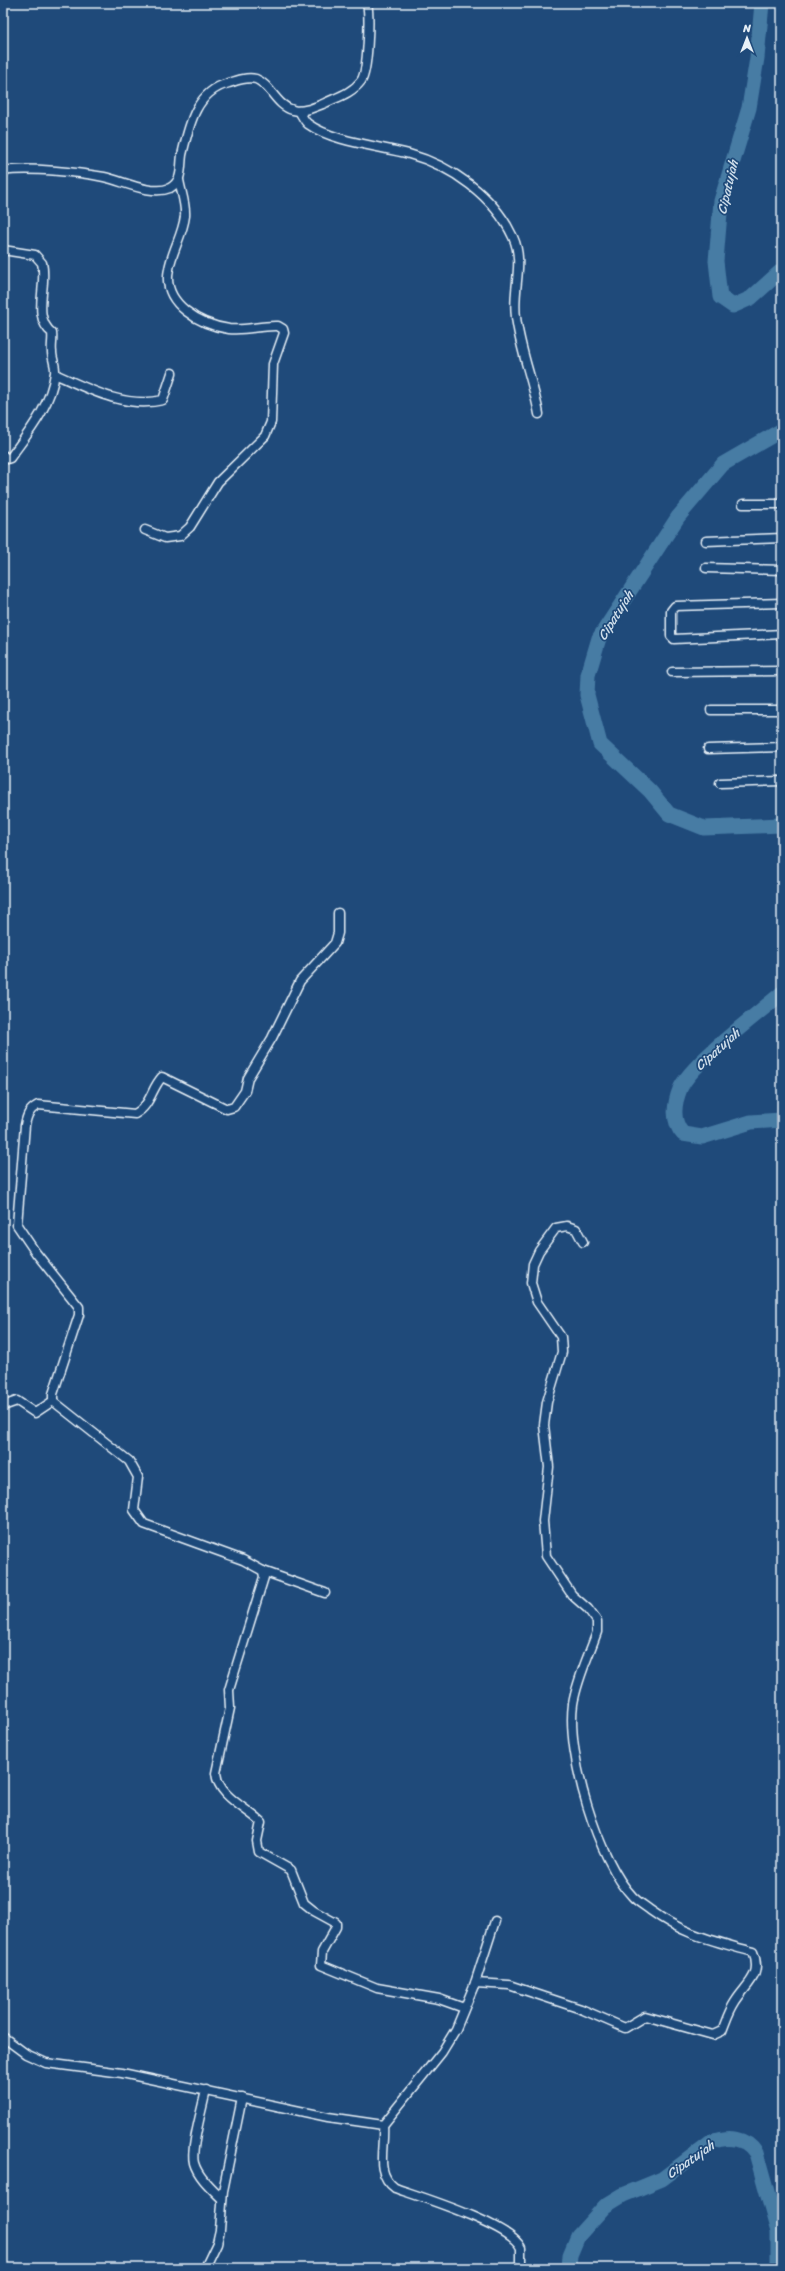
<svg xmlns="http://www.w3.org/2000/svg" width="785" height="2271" font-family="Sriracha,sans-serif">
  <rect width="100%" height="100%" fill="#1f4a7a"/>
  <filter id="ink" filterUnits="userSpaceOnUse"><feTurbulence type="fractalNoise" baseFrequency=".025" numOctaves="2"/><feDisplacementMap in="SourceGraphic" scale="8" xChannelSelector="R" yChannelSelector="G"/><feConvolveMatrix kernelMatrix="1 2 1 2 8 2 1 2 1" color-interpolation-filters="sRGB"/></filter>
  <g filter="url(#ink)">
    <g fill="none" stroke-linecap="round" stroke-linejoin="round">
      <!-- river -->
      <g stroke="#477ba4" stroke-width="15">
        <path d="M762,3L757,58L749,108L721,201L716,261L720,297L733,306L751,298L782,270"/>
        <path d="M782,430L723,464L678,517L599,638L588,675L587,695L600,744L650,791L669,814L704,828L782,825"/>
        <path d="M782,993C759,1013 690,1064 680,1089C674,1104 672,1122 683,1134L702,1137L751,1122L782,1120"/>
        <path d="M569,2268L570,2255L578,2236L605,2206L623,2195L662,2179L711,2142C728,2136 746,2137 756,2153L778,2232V2268"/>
      </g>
      <defs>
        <g id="street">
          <path d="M299,111C302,115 304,121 308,124C333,142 380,146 409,154C452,166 494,196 513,237C525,263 512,289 516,317C520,350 533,381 539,414"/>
          <path d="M3,171C28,167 78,172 104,177C123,181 151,196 170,188C183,180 180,169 182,155C189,125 196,91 229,83C238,80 247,77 256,79C271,85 276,106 293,110C303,113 315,107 325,103C338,97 352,93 361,81C368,72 370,16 367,3"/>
          <path d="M3,250L35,255L42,263C48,286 31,316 52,333C53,340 51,346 52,352C52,359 56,366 55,373C51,406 28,433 10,458L7,459L3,455"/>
          <path d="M55,374C88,389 126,409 163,400L172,373"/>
          <path d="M743,504H782"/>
          <path d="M145,530L165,538L180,536L190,527L218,482L265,436L271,422L273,364L284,333L283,329L278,326C261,325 246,331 229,329C201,325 161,304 169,269C172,251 183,234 185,216C186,204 181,192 179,180"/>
          <path d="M706,541L782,538"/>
          <path d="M706,568L782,570"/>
          <path d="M782,603L675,606L671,611V636L674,639L782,634"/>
          <path d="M672,672L782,671"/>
          <path d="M711,710H782"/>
          <path d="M708,749L782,747"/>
          <path d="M720,783L782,781"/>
          <path d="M338,913V933L335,943L300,981L272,1038L248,1078L245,1091L234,1107L227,1109L162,1077C151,1089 151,1105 135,1114L38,1105C29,1110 27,1115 25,1125L17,1225L36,1253L79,1307V1315L53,1394V1401L129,1461L138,1477L134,1510L144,1524L243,1560L263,1571L264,1577L229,1690L230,1708L216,1773C218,1796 245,1807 261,1822L257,1841L259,1852L291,1870L304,1903L314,1911L336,1923V1927L322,1952L321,1965L377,1988L439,1999L464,2008"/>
          <path d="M3,1406L17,1401L35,1413L53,1401"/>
          <path d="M263,1571L325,1593"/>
          <path d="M475,1983L509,1985L581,2009L625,2028L645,2016L713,2035L722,2031C726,2021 729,2011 735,2002C746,1984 763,1976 753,1952C712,1940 686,1936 650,1910C645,1906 638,1902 633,1897C598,1861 566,1754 573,1704C577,1679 589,1655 597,1632V1621L588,1609L572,1595L546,1556L543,1521L549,1467L544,1425L547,1402L562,1352L561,1337L537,1302L531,1283L533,1264L539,1251L556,1228L567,1226L576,1229L583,1242"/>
          <path d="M3,2037L26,2054L46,2063L122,2073L328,2117L383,2125C385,2148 374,2173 395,2188C421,2197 512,2225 521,2248V2268"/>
          <path d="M206,2090C203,2106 190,2149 194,2163C198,2177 212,2189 222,2199"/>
          <path d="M383,2125L442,2052L456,2029L475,1983L495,1921"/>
          <path d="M205,2268L217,2243L220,2230L223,2191L242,2098"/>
        </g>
      </defs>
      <!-- street casing -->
      <use href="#street" stroke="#e8f1f8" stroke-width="11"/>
      <!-- street -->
      <use href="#street" stroke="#1f4a7a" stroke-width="8"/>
    </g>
  </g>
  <g text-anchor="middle" stroke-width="3.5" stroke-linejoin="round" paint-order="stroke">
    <!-- water labels -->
    <g font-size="13" font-style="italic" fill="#d0dfeb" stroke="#1f4a7a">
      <text transform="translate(727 187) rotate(-77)" y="5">Cipatujah</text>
      <text transform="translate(615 615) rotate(-58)" y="5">Cipatujah</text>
      <text transform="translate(717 1049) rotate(-42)" y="5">Cipatujah</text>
      <text transform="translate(690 2159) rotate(-35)" y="5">Cipatujah</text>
    </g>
  </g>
  <!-- margin -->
  <rect width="785" height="2271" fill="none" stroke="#1f4a7a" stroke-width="16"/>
  <rect x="8" y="8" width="769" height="2255" fill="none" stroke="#e8f1f8" stroke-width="1.5" filter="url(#ink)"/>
  <!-- north arrow -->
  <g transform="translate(747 38)" stroke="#1f4a7a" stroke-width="3" paint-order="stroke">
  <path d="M0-3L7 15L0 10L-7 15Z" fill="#e8f1f8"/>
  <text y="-6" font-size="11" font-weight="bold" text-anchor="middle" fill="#e8f1f8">N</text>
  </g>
</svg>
